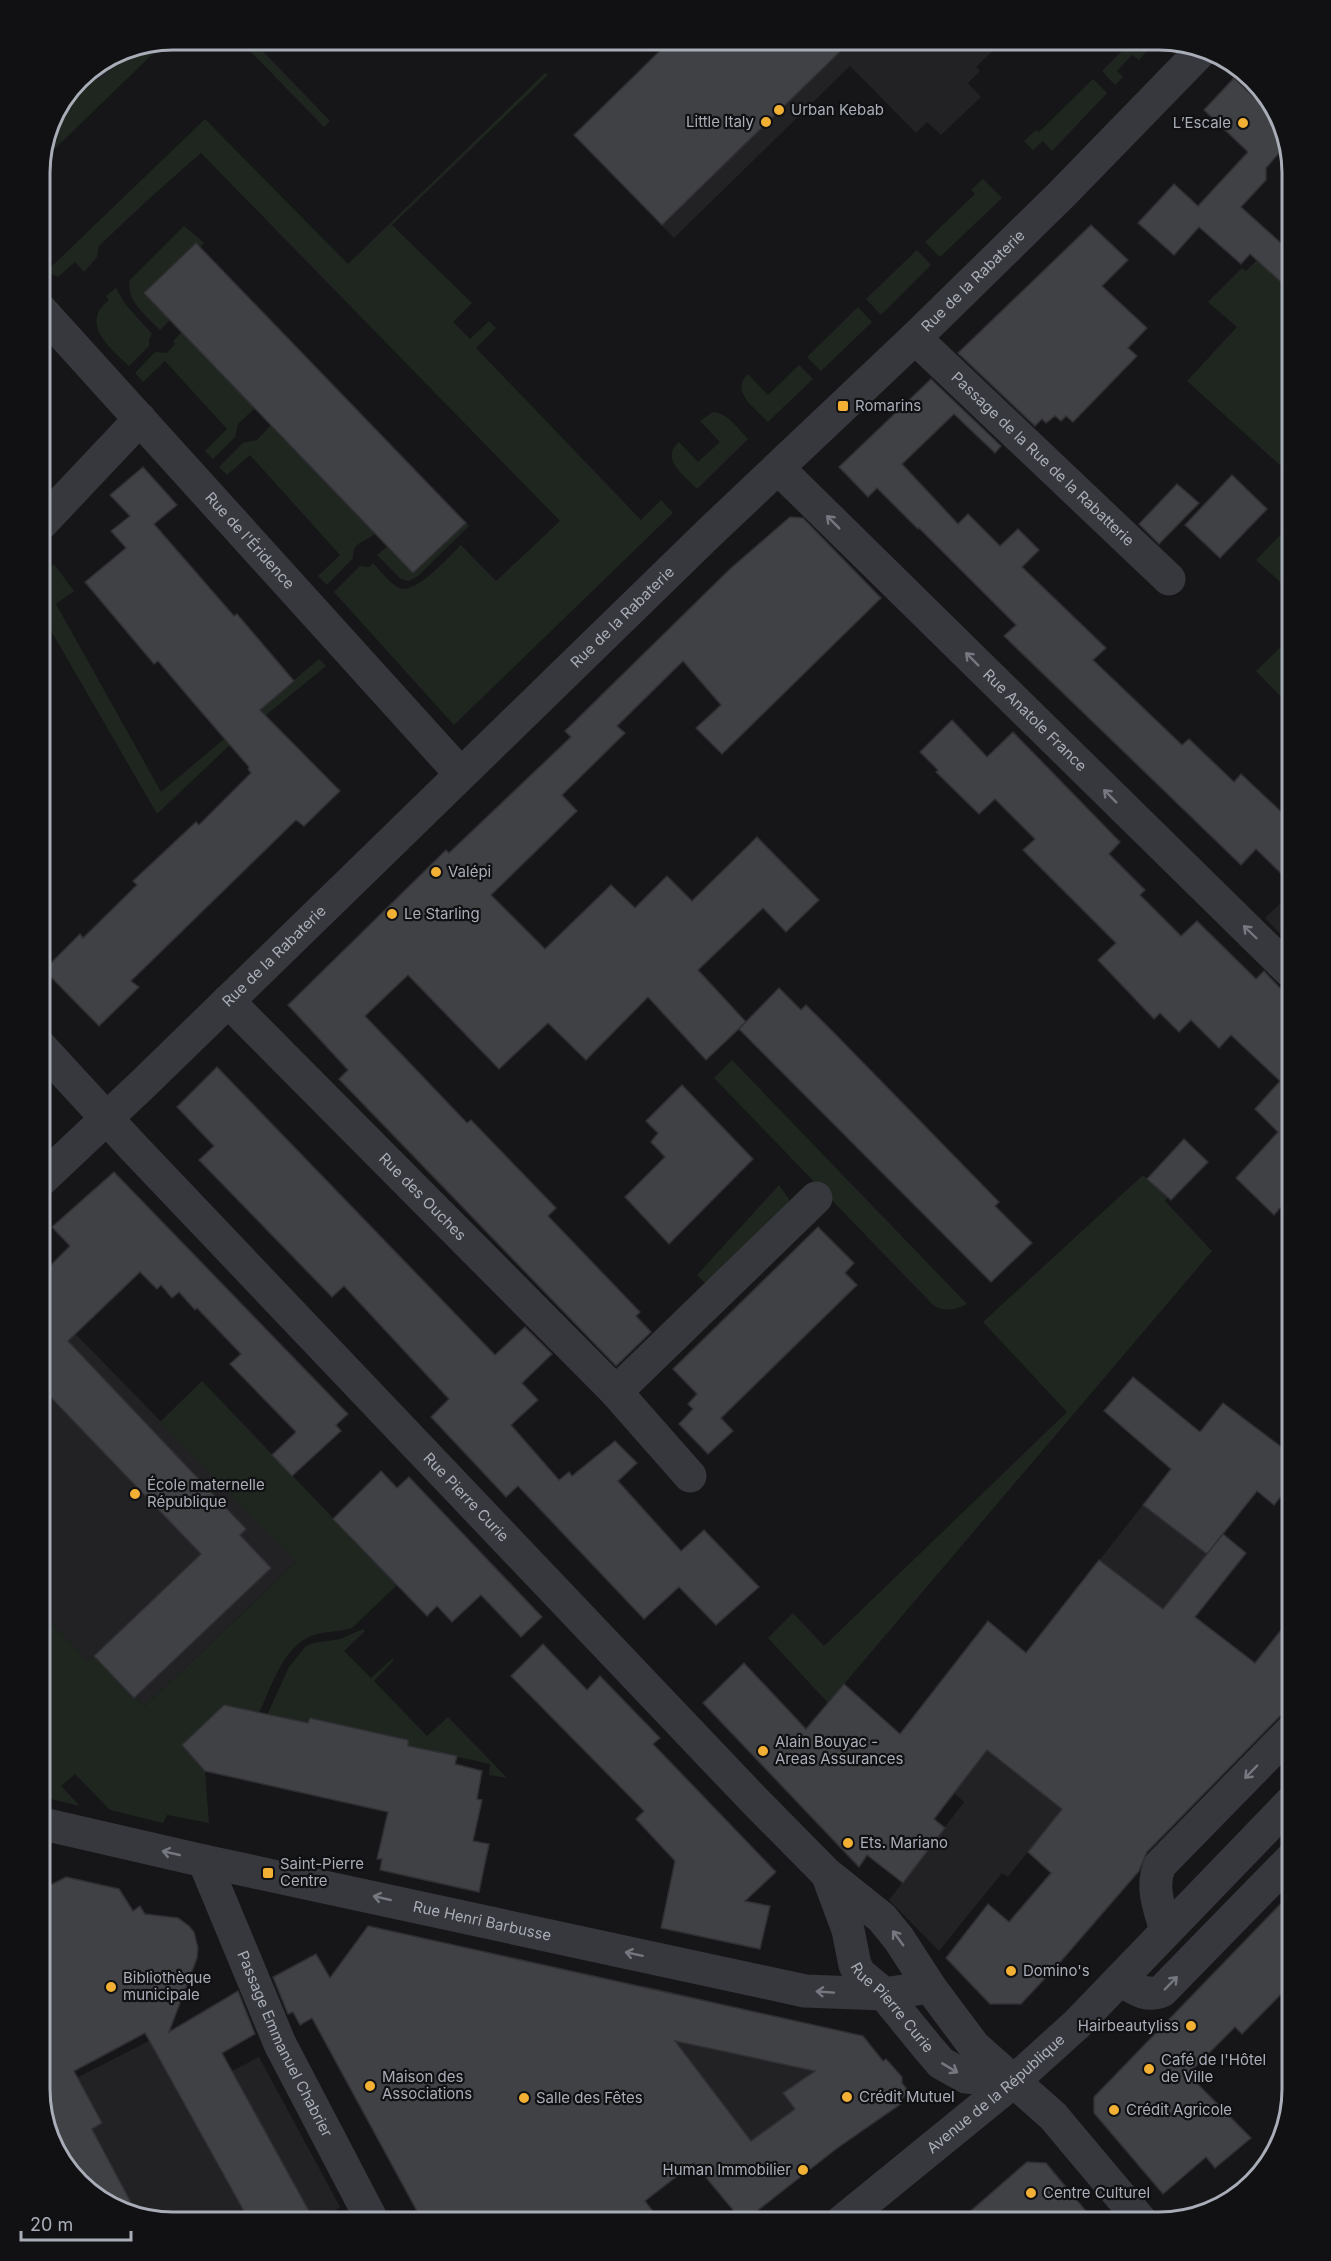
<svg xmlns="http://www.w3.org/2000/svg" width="1331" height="2261" font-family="Inter,sans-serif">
  <rect width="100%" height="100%" fill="#161618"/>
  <!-- built -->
  <g fill="#222225">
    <path d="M672,39H1005L976,67L980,71L968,83L981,97L941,135L927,122L916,133L850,66L674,238L574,135Z"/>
    <path d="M146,44L49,121L78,78L122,49Z"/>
    <path d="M1292,892V946L1265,918Z"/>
    <path d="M39,1310L61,1319L297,1561L145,1706L134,1698L94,1656L88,1661L39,1610Z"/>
    <path d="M1223,1403L1288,1452L1172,1599L1206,1625L1008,1877L1002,1873L939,1951L889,1900L964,1802L947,1787L1043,1632Z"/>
    <path d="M645,1986L863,2036L883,2061L886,2059L902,2077V2083L909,2092L743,2222L686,2152L640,2010Z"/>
    <path d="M149,2041L160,2060L232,2071L259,2057L340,2207L317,2222H164L98,2199L63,2159L49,2132L41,2096Z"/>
  </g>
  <!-- green -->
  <g fill="#1e261f">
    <path d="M251,39L330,121L324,127L251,52L245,45Z"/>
    <path d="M1134,39H1158L1139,60L1132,55L1117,71L1123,77L1115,85L1102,71Z"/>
    <path d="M166,40H167L39,164L49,121L78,78L89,71L99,81L135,46Z"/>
    <path d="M545,73L548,75L392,225L472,303L453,322L470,339L489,321L496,328L476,348L641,520L661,500L673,513L454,725L334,592L360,566L370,567L373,563C380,571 388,581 397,587C414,598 449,556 461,545L496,581L560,521L201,153C166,183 132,214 99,246L97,257L84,272L75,262L58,277L42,270L50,268L205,119L348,264Z"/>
    <path d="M1093,79L1107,93L1052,151L1043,141L1033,150L1024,141L1036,130L1039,132Z"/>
    <path d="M983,179L1002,198L940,257L925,242L975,194L971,190Z"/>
    <path d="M184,226L204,243L200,247L195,243L144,293L170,320L160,330C148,317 125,300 130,280Z"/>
    <path d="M917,250L931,265L881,315L866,299Z"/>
    <path d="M1257,260L1292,292V476L1187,381L1237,327L1208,302L1242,268L1246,271Z"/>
    <path d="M116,288L126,305L152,334L149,339V346L129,366C116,353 88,332 99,311C101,307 106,303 109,300L106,296Z"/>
    <path d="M858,307L872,322L821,371L807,357Z"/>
    <path d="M182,332L255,408L238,424L235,437L213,459L205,451L227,429L165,361L143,382L135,373L155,352L167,353L175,344L173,341Z"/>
    <path d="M799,365L813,379L768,422C756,409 729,391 748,374L768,395Z"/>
    <path d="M713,412C728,413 738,429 748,439L697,489C685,476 659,459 679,442L698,462L720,442L700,421Z"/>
    <path d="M271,425L375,534C365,542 352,542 353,558L327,585L318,576L340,555L250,455L227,475L219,467L243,443L257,440Z"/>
    <path d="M466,523L469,526L418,576L409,581L401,579L377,555L388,546L414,573Z"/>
    <path d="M1292,523V593L1256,560Z"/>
    <path d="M54,564L74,591L56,604L161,792L319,659L326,666L231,744L157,814L39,610V579Z"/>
    <path d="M1292,636V708L1256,671Z"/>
    <path d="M732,1060L967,1304C956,1310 946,1312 934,1306L714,1078Z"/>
    <path d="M1143,1175L1168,1197L1165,1201L1212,1251L828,1703L768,1638L793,1613L824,1646L1067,1412L983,1322Z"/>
    <path d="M779,1185L789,1199L790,1208L712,1290L697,1275Z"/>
    <path d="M202,1381L397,1585L352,1628C339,1632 324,1631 311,1636C283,1647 271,1688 259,1713L224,1705L182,1745L205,1771L209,1823L167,1815L163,1823L110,1810L75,1774L61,1786L80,1806L39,1796V1610L88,1661L94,1656L134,1698L145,1706L296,1562L160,1422Z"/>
    <path d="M363,1629L365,1631L344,1651L371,1678L392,1659L394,1660L374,1681L427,1736L448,1717L507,1778L489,1775L490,1764L408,1746V1740L310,1718L308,1723L267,1715L289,1667L305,1647L313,1643L340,1639Z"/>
  </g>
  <!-- building -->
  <g fill="#404145" stroke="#303034" stroke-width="1.5" fill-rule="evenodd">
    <path d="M672,39H853L662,225L574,135Z"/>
    <path d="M1234,78L1280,122L1286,145L1266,168V180L1241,207L1292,253V292L1250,254L1241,264L1199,227L1174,255L1138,223L1174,184L1198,206L1248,152L1204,110Z"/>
    <path d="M1091,225L1128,260L1102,286L1147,328L1128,348L1137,356L1073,422L1066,416L1061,421L1055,416L1046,423L1042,419L1035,426L958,353Z"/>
    <path d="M196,243L466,523L413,573L144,293Z"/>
    <path d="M931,379L1001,446L995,453L954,414L902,464L958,524L968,514L1000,546L1018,529L1039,550L1022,567L1106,648L1093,660L1182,745L1189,739L1234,782L1241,774L1292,822V884L1256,849L1241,865L1004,636L1016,625L919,528L918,529L877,488L868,497L839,467Z"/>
    <path d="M143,467L177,505L154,524L234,616L237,614L294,681L260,710L340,791L304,826L296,820L131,981L139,987L99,1026L44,970L80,934L83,938L137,885L133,881L196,822L199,825L251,773L248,769L249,767L192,701L158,661L154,664L85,582L126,548L111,531L130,516L110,495Z"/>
    <path d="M1232,475L1267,509L1220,558L1185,525Z"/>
    <path d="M1177,484L1199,503L1159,544L1139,524Z"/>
    <path d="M790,517L803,518L881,598L722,754L696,728L721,705L683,661L617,726L625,733L562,795L577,811L491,895L545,949L611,885L635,908L667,876L692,901L757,837L819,900L786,932L763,908L698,970L746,1022L706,1060L648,997L586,1060L548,1023L499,1069L408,975L365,1016L467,1123L471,1120L556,1208L548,1216L640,1312L636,1316L651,1332L616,1366L339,1079L348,1070L288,1005L446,850L449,853L571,737L565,731L730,569Z"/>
    <path d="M952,720L987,757L1013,732L1120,842L1109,854L1145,890L1140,895L1181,936L1197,921L1256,979L1264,971L1279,987L1292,991V1194L1274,1215L1236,1178L1278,1132L1255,1109L1280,1081L1231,1035L1219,1048L1191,1020L1179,1032L1160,1013L1154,1019L1098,960L1116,943L1023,850L1035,839L995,799L979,814L936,772L938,770L920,752Z"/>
    <path d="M779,988L801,1010L806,1005L842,1041L999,1202L995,1206L1032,1243L991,1282L739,1029Z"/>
    <path d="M217,1067L495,1355L525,1327L552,1354L522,1383L538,1400L511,1425L559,1480L569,1472L572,1476L615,1441L637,1463L618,1481L681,1551L704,1530L759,1587L716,1625L679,1587L644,1619L518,1486L506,1497L431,1417L449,1399L344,1286L332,1297L199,1160L214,1146L177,1107Z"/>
    <path d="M682,1085L753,1159L669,1244L625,1197L665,1157L651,1142L658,1133L646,1121Z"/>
    <path d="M1184,1139L1208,1162L1171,1200L1147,1179Z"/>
    <path d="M114,1172L348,1414L336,1425L341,1431L292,1476L272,1455L296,1432L230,1364L241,1354L197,1308L195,1310L179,1292L172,1298L161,1285L157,1289L140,1272L68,1341L246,1529L240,1535L271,1568L134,1698L94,1656L201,1554L39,1385V1277L70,1246L52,1227Z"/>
    <path d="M818,1227L854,1263L845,1273L857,1285L721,1418L733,1431L708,1454L679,1424L693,1409L688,1404L697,1394L673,1369Z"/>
    <path d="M1133,1377L1200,1432L1223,1403L1292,1455V1483L1274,1505L1257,1491L1207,1554L1143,1505L1171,1469L1104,1411Z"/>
    <path d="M381,1471L397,1488L409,1477L542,1617L521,1637L481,1595L452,1622L437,1606L427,1616L333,1519Z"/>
    <path d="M1223,1534L1246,1553L1195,1617L1255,1663L1292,1616V1707L1279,1717L1147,1852L1139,1871L1062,1960L1021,2004H990L946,1958L988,1904L1009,1922L1051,1873L1028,1852L1062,1809L987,1750L934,1819L945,1828L903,1883L867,1855L859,1867L703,1703L744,1663L806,1729L844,1684L900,1734L988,1621L1026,1653L1099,1560L1163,1609Z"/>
    <path d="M543,1644L587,1690L600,1676L660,1738L653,1744L776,1872L745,1901L770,1906L760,1949L661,1928L675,1861L636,1819L644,1811L511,1676Z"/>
    <path d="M224,1705L308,1723L310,1718L408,1740V1746L457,1756L455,1764L482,1771L477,1799L482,1800L473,1841L489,1844L479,1892L380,1870L382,1859H377L388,1812L205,1771L182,1745Z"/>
    <path d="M66,1877L119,1889L133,1911L140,1906L145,1914L178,1918L189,1926L194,1932L198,1948L197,1958L169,2032L238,1991L255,2034L222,2053L315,2222H250L145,2033L74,2071L102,2123L92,2129L136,2212L98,2199L64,2160L49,2132L39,2088V1891Z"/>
    <path d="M1292,1892V1983L1242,2034L1235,2027L1188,2074L1251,2138L1215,2168L1206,2157L1163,2194L1094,2113V2097Z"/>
    <path d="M368,1926L863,2036L883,2061L886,2059L902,2077V2083L909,2092L902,2098V2103L836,2149L743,2222L694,2163L645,2201L661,2222H423L312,2018L300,2025L293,2012L288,2014L273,1977L316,1954L330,1978ZM675,2041L815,2071L783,2093L795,2109L751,2141Z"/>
    <path d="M1027,2162L1046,2163L1095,2222H958Z"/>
  </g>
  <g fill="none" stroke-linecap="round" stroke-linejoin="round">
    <!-- minor -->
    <g stroke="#37383d" stroke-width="33">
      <path id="s1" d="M39,308L460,773"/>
      <path id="s2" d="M915,338L1169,579"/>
      <path id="s3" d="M778,468L1292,973"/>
      <path d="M39,526L140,419"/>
      <path id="s4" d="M228,1001L616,1392L816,1198"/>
      <path id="s5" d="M39,1045L134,1148L752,1798L827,1874L882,1918L899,1939L930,1987L974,2046L1053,2116L1142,2222"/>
      <path id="s6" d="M39,1182L143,1084L709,533L915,338L1062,194L1201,51"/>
      <path d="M616,1392L690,1476"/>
      <path id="s7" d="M39,1823L204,1861L805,1991L884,1994L930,1987"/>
      <path id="s8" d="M204,1861L280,2044L373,2222"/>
      <path id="s9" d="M828,1876L848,1930L855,1965L860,1974L884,1994L929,2049L941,2063L966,2077L1014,2081"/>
      <path d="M1166,1931C1160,1909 1150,1887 1160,1865L1292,1730"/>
      <path d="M1120,1980C1134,1988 1146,1998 1162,1991L1292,1858"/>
      <path id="s10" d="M841,2222L1014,2081L1077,2024L1292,1801"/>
    </g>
  </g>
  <!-- one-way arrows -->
  <defs><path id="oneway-shaft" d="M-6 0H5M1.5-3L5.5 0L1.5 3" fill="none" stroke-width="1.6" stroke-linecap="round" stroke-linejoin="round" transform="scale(1.5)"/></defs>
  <g stroke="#757881">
    <use href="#oneway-shaft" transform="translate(833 522) rotate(-135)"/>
    <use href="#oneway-shaft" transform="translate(972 659) rotate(-135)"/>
    <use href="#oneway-shaft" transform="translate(1110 796) rotate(-135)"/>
    <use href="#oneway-shaft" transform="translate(1250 932) rotate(-136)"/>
    <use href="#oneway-shaft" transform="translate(1251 1772) rotate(134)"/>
    <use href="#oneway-shaft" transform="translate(171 1853) rotate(-167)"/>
    <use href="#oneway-shaft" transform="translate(382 1898) rotate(-167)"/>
    <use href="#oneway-shaft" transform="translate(898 1938) rotate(-126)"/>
    <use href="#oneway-shaft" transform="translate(634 1954) rotate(-168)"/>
    <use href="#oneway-shaft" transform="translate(1171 1983) rotate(-46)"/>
    <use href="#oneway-shaft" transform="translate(825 1992) rotate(-176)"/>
    <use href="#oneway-shaft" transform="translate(950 2068) rotate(31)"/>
  </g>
  <!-- markers -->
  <g fill="#f2b134" stroke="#111113" stroke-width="2">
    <circle cx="779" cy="110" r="6"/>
    <circle cx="766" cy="122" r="6"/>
    <circle cx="1243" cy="123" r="6"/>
    <rect x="837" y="400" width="12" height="12" rx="3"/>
    <circle cx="436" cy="872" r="6"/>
    <circle cx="392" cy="914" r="6"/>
    <circle cx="135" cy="1494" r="6"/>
    <circle cx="763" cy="1751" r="6"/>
    <circle cx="848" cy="1843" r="6"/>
    <rect x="262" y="1867" width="12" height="12" rx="3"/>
    <circle cx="1011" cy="1971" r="6"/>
    <circle cx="111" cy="1987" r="6"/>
    <circle cx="1191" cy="2026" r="6"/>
    <circle cx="1149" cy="2069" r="6"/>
    <circle cx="370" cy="2086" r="6"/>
    <circle cx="847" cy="2097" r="6"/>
    <circle cx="524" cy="2098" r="6"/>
    <circle cx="1114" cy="2110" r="6"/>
    <circle cx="803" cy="2170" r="6"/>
    <circle cx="1031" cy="2193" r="6"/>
  </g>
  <g text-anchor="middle" stroke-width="4.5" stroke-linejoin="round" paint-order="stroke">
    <!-- poi labels -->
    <g font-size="15" fill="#a8adb8" stroke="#111113" text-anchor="start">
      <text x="791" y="115">Urban Kebab</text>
      <text x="754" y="127" text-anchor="end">Little Italy</text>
      <text x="1231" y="128" text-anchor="end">L’Escale</text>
      <text x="855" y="411">Romarins</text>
      <text x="448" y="877">Valépi</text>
      <text x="404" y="919">Le Starling</text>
      <text x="147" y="1490">École maternelle<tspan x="147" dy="17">République</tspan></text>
      <text x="775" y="1747">Alain Bouyac -<tspan x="775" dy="17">Areas Assurances</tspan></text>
      <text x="860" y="1848">Ets. Mariano</text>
      <text x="280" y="1869">Saint-Pierre<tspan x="280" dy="17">Centre</tspan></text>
      <text x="1023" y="1976">Domino's</text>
      <text x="123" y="1983">Bibliothèque<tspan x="123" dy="17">municipale</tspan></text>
      <text x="1179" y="2031" text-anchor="end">Hairbeautyliss</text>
      <text x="1161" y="2065">Café de l'Hôtel<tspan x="1161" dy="17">de Ville</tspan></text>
      <text x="382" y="2082">Maison des<tspan x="382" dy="17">Associations</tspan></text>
      <text x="859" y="2102">Crédit Mutuel</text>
      <text x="536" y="2103">Salle des Fêtes</text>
      <text x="1126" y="2115">Crédit Agricole</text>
      <text x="791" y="2175" text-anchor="end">Human Immobilier</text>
      <text x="1043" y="2198">Centre Culturel</text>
    </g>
    <!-- street labels -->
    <g font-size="15" fill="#a8adb8" stroke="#111113">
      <text dy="5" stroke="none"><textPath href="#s6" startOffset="1298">Rue de la Rabaterie</textPath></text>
      <text dy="5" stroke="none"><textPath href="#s2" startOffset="176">Passage de la Rue de la Rabatterie</textPath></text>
      <text dy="5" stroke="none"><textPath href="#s1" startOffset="314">Rue de l'Éridence</textPath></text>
      <text dy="5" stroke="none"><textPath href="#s6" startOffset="812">Rue de la Rabaterie</textPath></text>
      <text dy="5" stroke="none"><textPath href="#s3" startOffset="360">Rue Anatole France</textPath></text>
      <text dy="5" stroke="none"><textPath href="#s6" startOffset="326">Rue de la Rabaterie</textPath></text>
      <text dy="5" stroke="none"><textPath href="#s4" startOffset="276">Rue des Ouches</textPath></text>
      <text dy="5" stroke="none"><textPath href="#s5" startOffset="622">Rue Pierre Curie</textPath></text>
      <text dy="5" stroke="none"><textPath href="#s7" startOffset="454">Rue Henri Barbusse</textPath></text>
      <text dy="5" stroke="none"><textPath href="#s9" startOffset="150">Rue Pierre Curie</textPath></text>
      <text dy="5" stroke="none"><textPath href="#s8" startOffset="200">Passage Emmanuel Chabrier</textPath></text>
      <text dy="5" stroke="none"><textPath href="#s10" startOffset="201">Avenue de la République</textPath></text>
    </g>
  </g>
  <!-- crop -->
  <path d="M0 0H1331V2261H0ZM173 50H1159A123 123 0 0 1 1282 173V2089A123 123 0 0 1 1159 2212H173A123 123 0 0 1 50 2089V173A123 123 0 0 1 173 50Z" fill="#111113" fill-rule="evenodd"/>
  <path fill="none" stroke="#a8adb8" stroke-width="3" d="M173 50H1159A123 123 0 0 1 1282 173V2089A123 123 0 0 1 1159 2212H173A123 123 0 0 1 50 2089V173A123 123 0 0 1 173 50Z"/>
  <!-- scale -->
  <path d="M21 2231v9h110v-9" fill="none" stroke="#a8adb8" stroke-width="3"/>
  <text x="30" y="2231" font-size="18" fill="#a8adb8" stroke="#111113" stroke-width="4.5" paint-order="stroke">20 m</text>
</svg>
